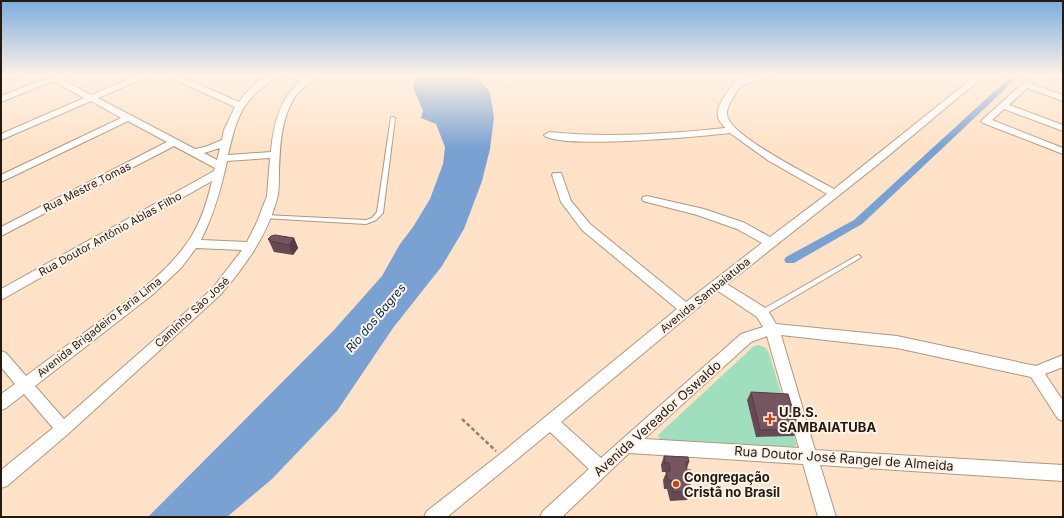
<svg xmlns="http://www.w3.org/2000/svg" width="1064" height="518" font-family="Inter,sans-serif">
  <rect width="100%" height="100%" fill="#ffe2c8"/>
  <!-- green -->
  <path fill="#9fdfbd" d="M759,345L766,348L769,353L796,443L795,448L660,440L658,435L754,346Z"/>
  <!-- water -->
  <path fill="#79a1d2" d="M417,76H475L490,92L494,117L490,149L482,181L464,229L442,266L393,328L337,411L272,479L227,517H148L334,330L382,276L400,244L413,227L430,199L443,164L445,147L436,124L421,118L423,111L413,87Z"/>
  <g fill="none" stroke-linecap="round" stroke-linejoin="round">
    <!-- canal -->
    <path fill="#79a1d2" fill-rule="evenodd" d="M1011,76H1019L862,224L794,263H786L784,260L786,257L854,220Z"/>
    <defs>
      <g id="service">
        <path d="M391,117H393L395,118L383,213L376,220L366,224L263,218L262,217L265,215L366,220L372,218L377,212Z"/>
        <path d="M858,255L860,256L861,257L860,258L764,315H760L759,313L760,311Z"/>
      </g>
      <g id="minor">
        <path d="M1,76H19L15,78L1,79Z"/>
        <path d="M45,76H63L60,78L91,95L136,76H146L145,78L98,98L195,149L205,147L222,140L224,130L235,107L171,78L170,76H180L239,102C247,90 260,76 275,76C270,84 258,89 252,97C237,113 233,134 228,155L271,152C273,127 279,98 301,81L287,78L286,76H298L306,77L308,76H317C311,84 301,88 295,97C281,118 280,146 279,171C279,179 279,187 278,195C269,233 245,267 220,295L68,434L7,486L1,488V470L53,428L24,394L6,408L1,410V394L15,384L1,367V351L6,353L26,376C53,356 80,336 107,316C136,294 166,273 187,243C200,225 207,203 212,181L1,300V289L214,171L215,168L174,146L1,236V227L167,142L128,121L1,182V175L121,118L91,101L1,140V134L84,98L53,81L1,102V96L47,78ZM220,148L217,160L204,153ZM270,158L267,196L257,222L247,242L201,240C214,214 221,189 227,161ZM196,248L242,250L212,289L64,419L35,386L152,295L181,268Z"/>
        <path d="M741,76H749L747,79L758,76H769L768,78C760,80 749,82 742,86C738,88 735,94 733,98C729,104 725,112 728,118C735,138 813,177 834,189L975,76H984L876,166L727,284L767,309L776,324L897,336L1036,366L1063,355V367L1045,374L1063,401V421L1058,419L1031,377L897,348L781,335L815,450L1063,465V481L820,465L836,517H818L803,464L629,453L562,517H540L543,511L589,469L550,432L447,517H424L427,511L499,455L677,309L582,230L561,202L552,175L553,173H561L571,201L590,224L686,302L762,243L737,229L697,215L643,201L642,199L643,197L647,196L704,209L745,223L770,237L827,194L769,161L730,133C704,136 558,150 544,135L549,132C608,138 666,134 725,128C723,125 719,121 718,117C715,104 733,85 741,76ZM718,291L757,317L763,327L741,334L601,458L561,422ZM767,336L799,448L644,439L751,342Z"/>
        <path d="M1031,76H1039L1031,84L1063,95V101L1027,88L1009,105L1063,125V131L1004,109L992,120L1063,148V154L983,123L981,121Z"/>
        <path d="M1051,76H1063V80L1052,78Z"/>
      </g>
    </defs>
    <!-- service casing -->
    <use href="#service" stroke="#b1977e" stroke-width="2"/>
    <!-- minor casing -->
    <use href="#minor" stroke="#b1977e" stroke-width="2"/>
    <!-- path -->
    <path stroke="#94806e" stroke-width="2.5" stroke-dasharray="4 2.5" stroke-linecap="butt" d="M462,419L496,451"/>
    <!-- service -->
    <use href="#service" fill="#fff" fill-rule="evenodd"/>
    <!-- minor -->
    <use href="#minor" fill="#fff" fill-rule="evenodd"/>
  </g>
  <!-- wall -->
  <g fill="#654953">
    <path d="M294,238L298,248L293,255L274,252L268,239Z"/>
    <path d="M751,392L799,429L794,436L756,437L747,400Z"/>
    <path d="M664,456L689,462L687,468V470L692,479L690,485L691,492L687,500L670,501L667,489H664L663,480L666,473L665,472H662L661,465Z"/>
  </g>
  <!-- shaded-wall -->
  <path fill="#533c43" d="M294,238L298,248L293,255L289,245Z"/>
  <!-- building -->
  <g fill="#765560" stroke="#533c43">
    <path d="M275,235L294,238L289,245L270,241L271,240L268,239L271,236Z"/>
    <path d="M751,392L788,394L799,429L760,430Z"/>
    <path d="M664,456L688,457L689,462H686L687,470H691L692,479H689L691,492H673L671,480H668L666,471H670L669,463H665Z"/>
  </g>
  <!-- sky -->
  <linearGradient id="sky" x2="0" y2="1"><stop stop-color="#7bacdf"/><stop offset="0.51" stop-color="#fff2e6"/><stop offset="1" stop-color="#fff2e6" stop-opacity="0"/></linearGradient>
  <rect width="1064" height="148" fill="url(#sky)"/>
  <!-- markers -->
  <g fill="#c9420e" stroke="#fef3e8" stroke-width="1.5">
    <path d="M768 413h4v4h4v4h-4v4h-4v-4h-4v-4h4z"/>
    <circle cx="676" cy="484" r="4"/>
  </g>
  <g text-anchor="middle" stroke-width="4" stroke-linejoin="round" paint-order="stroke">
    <!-- street labels -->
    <g font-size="11" fill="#241a10" stroke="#fef3e8">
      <text transform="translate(87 187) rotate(-27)" y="4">Rua Mestre Tomas</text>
      <text transform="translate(110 234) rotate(-29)" y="4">Rua Doutor Antônio Ablas Filho</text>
      <text transform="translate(705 295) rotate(-39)" y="4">Avenida Sambaiatuba</text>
      <text transform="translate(192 312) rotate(-43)" y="4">Caminho São José</text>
      <text transform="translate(99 327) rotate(-38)" y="4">Avenida Brigadeiro Faria Lima</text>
    </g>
    <!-- water labels -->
    <g font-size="12" font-style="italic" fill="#002955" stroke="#fef3e8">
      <text transform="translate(376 318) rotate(-50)" y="4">Rio dos Bagres</text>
    </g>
    <!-- near-poi labels -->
    <g font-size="13" font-weight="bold" fill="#241a10" stroke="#fef3e8" text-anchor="start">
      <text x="779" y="417">U.B.S.<tspan x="779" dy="15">SAMBAIATUBA</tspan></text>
      <text x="684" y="482">Congregação<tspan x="684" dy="15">Cristã no Brasil</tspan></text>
    </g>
    <!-- near-street labels -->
    <g font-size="13" fill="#241a10" stroke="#fef3e8">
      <text transform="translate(657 418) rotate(-42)" y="5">Avenida Vereador Oswaldo</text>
      <text transform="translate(844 458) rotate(4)" y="5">Rua Doutor José Rangel de Almeida</text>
    </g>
  </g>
  <!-- border -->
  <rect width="1064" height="518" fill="none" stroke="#241a10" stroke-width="4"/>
</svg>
